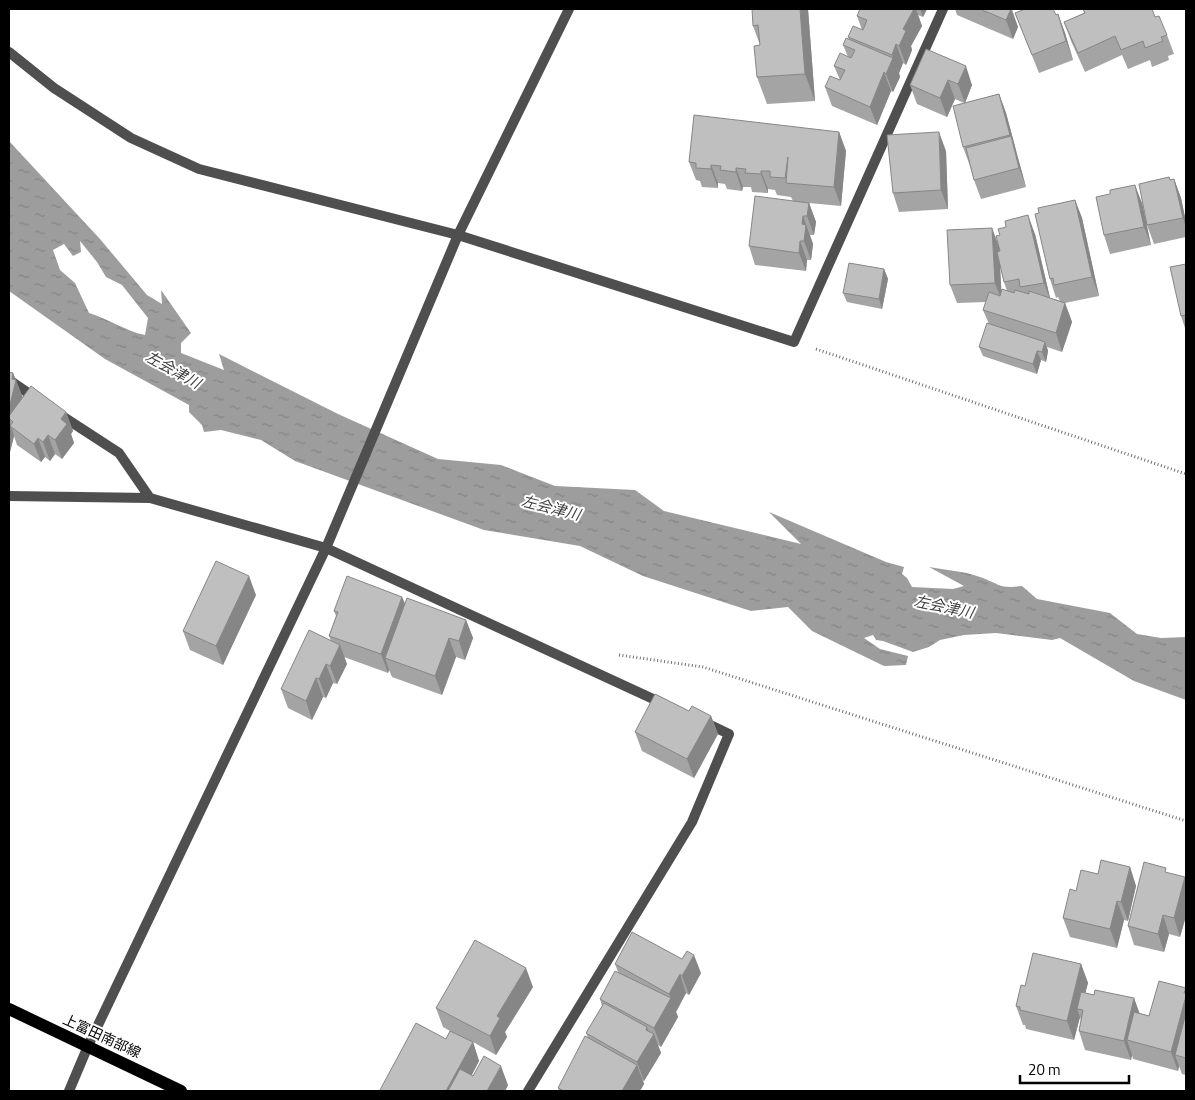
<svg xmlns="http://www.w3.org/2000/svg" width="1195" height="1100" font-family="'Titillium Web','Noto Sans JP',sans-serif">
  <defs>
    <pattern id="water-ripples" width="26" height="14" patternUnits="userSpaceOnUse" patternTransform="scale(1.25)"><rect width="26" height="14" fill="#9d9d9d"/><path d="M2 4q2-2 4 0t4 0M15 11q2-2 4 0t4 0" fill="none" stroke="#858585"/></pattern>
  </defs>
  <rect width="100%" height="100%" fill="#fff"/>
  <path fill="url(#water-ripples)" fill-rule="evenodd" d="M9 141 100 239 147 295 162 304 161 290 191 333 181 343V353L224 370 219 354 338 414 438 459 501 465 555 486 635 490 664 511 801 544 769 512 886 562 904 567 902 574 907 578 912 587 953 589 964 586 929 567C945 570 964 571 980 577 1000 584 998 589 1022 586L1037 599 1110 613 1137 634 1161 638 1186 637V700L1134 681 1060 638 1052 640 996 633 964 635 940 640 929 647 913 652 883 641 876 640 873 635 864 638 880 649 908 656 906 665 884 666 812 631 788 607 751 611 643 576 580 546 484 530 295 461 261 440 221 430 204 432 202 425 189 412V405L105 359 9 291ZM80 241 97 262 106 277 122 285 148 318 145 335C125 331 109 319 89 313L75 283 60 270 53 250 64 244 73 256 81 252Z"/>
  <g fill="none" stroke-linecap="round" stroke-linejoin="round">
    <path stroke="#717171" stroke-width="3" stroke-dasharray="1 2.5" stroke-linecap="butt" d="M816 349 1186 474
      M619 655 703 667 1186 821"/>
    <path stroke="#4f4f4f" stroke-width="10" d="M9 52 54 88 131 138 199 169 458 235 794 342 943 9
      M9 380 37 399
      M59 414 119 453 150 498
      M9 496 150 498 326 548 664 704
      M528 1091 692 822 729 734 704 722"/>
    <path stroke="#4f4f4f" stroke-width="10" d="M69 1091 88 1046 326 548 458 235 569 9"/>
    <path stroke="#000" stroke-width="12" d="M9 1009 181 1091"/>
  </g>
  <path fill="#a4a4a4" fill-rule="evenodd" d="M808 9 815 101 767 104 757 77 760 45 753 26Z
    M860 9H927L923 17 918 15 922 26 911 46 912 50 906 65 903 63 899 73 900 77 893 92 891 91 877 125 832 106 825 87 840 80 834 66 848 57 843 45 849 39 848 37 862 30 857 16Z
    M955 9H1012L1018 27 1013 39 957 15Z
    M1083 9 1155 17 1167 35 1174 54 1168 56 1169 60 1152 67 1150 60 1128 69 1122 55 1085 72 1071 41 1064 22 1084 13Z
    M1015 13 1056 15 1058 14 1065 33 1073 60 1039 73Z
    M926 49 972 85 965 103 999 94 1006 113 1026 187 981 199 974 180 970 166 963 147 964 103 955 99 947 117 917 104 910 85Z
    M839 132 846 151 841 206 809 203 816 222 814 235H810L813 244 811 260H807L806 271 755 265 749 246 793 201 791 197 777 195 775 190 768 189V193L752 192 751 187H743L742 191 727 189 725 184 718 183V188L702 187 700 181 696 180 689 162Z
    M946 151 948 209 899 212 893 193Z
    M1174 179 1181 198 1186 222V237L1154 244 1147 225 1170 180Z
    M1110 194 1142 203 1151 245 1110 254 1104 235Z
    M1075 200 1082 218 1099 296 1065 303 1072 322 1062 352 1047 347 1048 351 1046 362 1041 360 1037 374 983 356 979 347 989 324 983 310 986 302 957 303 950 285 992 228 998 245 1035 234 1050 298 1060 301 1058 297 1056 298 1050 279ZM1000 266 1004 282 1007 291 1001 292Z
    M1186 264V331L1181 316Z
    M884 269 888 279 882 309 847 302 843 293Z
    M9 372 13 373 23 398 66 412 73 431 71 434 74 443 62 459 55 454 50 461 45 457 41 462 17 445 14 436 9 456Z
    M256 595 223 665 190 650 183 631Z
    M402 597 405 603 466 620 473 638 465 660 456 657 442 695 392 677 389 670 388 673 344 657 347 664 337 684 333 683 326 698 323 697 312 720 288 708 281 689 331 641 329 636 336 616 334 611Z
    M689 711 711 716 718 734 694 778 642 751 635 732Z
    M1130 867 1136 886 1128 921 1124 920 1117 948 1070 937 1063 918 1076 891 1098 874Z
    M1168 873 1186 881V916L1180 937 1169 934 1164 952 1134 945 1128 926Z
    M615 964 701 973 689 995 686 993 676 1012 678 1017 661 1047 658 1045 661 1053 644 1081 643 1080 644 1084 640 1091H559L558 1088 588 1038 586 1033 602 1006 600 999 618 972Z
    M1081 964 1088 983 1085 993 1094 995 1134 998 1139 1013 1149 1016 1186 988V1075L1182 1074 1179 1066 1178 1071 1133 1059 1132 1055 1131 1060 1085 1050 1079 1031 1081 1020 1080 1017 1074 1040 1026 1029 1025 1025H1023L1016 1006 1025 986Z
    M533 987 505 1032 507 1037 496 1055 473 1042 479 1061 472 1075 508 1085 505 1091H380V1090L446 1039 450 1031 443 1027 436 1008Z"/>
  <path fill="#868686" d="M800 9H808L815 101 805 74Z
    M914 9H916L922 26 911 46 912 50 906 65 899 46 903 29Z
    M920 9H927L923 17Z
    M1011 9 1018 27 1013 39 1006 20Z
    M1058 14 1065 33 1073 60 1066 41Z
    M896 44 903 63 899 73 900 77 893 92 886 74 893 58 892 55Z
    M966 66 972 85 965 103 958 84Z
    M884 72 891 91 877 125 870 107Z
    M948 80 955 99 947 117 940 98Z
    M999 94 1006 113 1017 154 1010 135Z
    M839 132 846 151 841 206 834 187Z
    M939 132 946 151 948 209 941 190Z
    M1011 136 1017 155 1026 187 1019 168Z
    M711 165 718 183V188L711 169Z
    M736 168 743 187 742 191 736 172Z
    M761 171 768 189V193L761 174Z
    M1174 179 1181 198 1186 222V228L1183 218Z
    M1135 185 1142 203 1151 245 1144 227Z
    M1075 200 1082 218 1099 296 1092 277Z
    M809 203 816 222 814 235 807 216Z
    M1028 215 1035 234 1051 302 1044 283Z
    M803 216 813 244 811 260 804 241 802 224Z
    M992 228 999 247 1002 301 995 283Z
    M800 241 807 260 806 271 799 253Z
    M884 269 888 279 882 309 879 299Z
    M1065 303 1072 322 1062 352 1056 333Z
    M1045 342 1048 351 1046 362 1042 352Z
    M1037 351 1041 360 1037 374 1033 364Z
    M13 373 23 398 13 422 9 418 12 379Z
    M66 412 73 431 71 434 74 443 62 459 55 440 61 419Z
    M9 420 14 436 9 456Z
    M48 435 55 454 50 461 43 442Z
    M38 438 45 457 41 462 34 444Z
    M249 576 256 595 223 665 216 646Z
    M402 597 409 615 385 658 389 670 388 673 381 654Z
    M466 620 473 638 465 660 459 641Z
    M449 638 456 657 442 695 435 676Z
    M340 645 347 664 337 684 330 666Z
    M326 664 333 683 326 698 319 679Z
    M316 678 323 697 312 720 306 701Z
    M711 716 718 734 694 778 687 759Z
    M1130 867 1136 886 1128 921 1121 902Z
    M1185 877 1186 881V916L1180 937 1174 918Z
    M1117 901 1124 920 1117 948 1110 929Z
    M1163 915 1169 934 1164 952 1158 934Z
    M694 955 701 973 689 995 682 976Z
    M1081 964 1088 983 1081 1010 1077 1009 1080 1017 1074 1040 1067 1021Z
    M526 968 533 987 505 1032 507 1037 496 1055 490 1036 497 1016Z
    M680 974 686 993 676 1012 678 1017 661 1047 654 1028 671 998 669 994Z
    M1186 988V1039L1175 1055 1179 1066 1178 1071 1171 1052Z
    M1134 998 1141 1017 1127 1040 1132 1055 1131 1060 1124 1041Z
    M647 1027 651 1039 654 1034 661 1053 644 1081 637 1062 646 1030Z
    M473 1042 479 1061 463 1091H446Z
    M637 1065 644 1084 640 1091H622Z
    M501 1066 508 1085 505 1091H487Z"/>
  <path fill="#bfbfbf" stroke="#868686" d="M752 9H800L805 74 757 77 754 46 760 45 758 25 753 26Z
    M860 9H914L903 29 906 31 899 46 896 44 892 55 848 37 853 26 863 30 867 20 857 16Z
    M980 9H1011L1006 20Z
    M1025 9H1053L1056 15 1058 14 1066 41 1032 55 1015 13Z
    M1083 9H1152L1155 17 1159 16 1167 35 1161 37 1163 41 1145 48 1143 41 1121 50 1115 36 1078 53 1064 22 1085 13Z
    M846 38 893 58 886 74 884 72 870 107 825 87 830 76 840 80 845 70 834 66 840 53 851 58 855 50 843 45Z
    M926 49 966 66 958 84 948 80 940 98 910 85Z
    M999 94 1010 135 963 147 953 106Z
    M694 115 839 132 834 187 786 183 788 157 785 178 770 177V171H761V174L745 173 746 169 736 168V172L720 170 721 166 711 165V169L696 168V163L689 162Z
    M939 132 941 190 893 193 887 135Z
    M1011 136 1019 168 974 180 966 148Z
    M1169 177 1170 180 1174 179 1183 218 1147 225 1139 184Z
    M1135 185 1144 227 1104 235 1096 197 1110 194V190Z
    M755 196 809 203 807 216H803L802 224 806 225 804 241H800L799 253 749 246Z
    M1075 200 1092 277 1054 285 1053 278 1050 279 1035 214 1039 213 1038 208Z
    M1028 215 1044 283 1020 287 1019 279 1004 282 997 252 1000 251 996 236 1000 235 998 229 1006 227 1005 221Z
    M992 228 995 283 950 285 947 230Z
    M849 263 884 269 879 299 843 293Z
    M1186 264V315L1181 316 1170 267Z
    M1002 289 1014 293 1015 290 1029 294V291L1065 303 1056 333 983 310 989 292 1000 296Z
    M987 323 1045 342 1042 352 1037 351 1033 364 979 347Z
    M9 372 13 373 12 379 16 380 9 409Z
    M31 386 66 412 61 419 67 424 55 440 48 435 43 442 38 438 34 444 10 426 13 422 9 418V416Z
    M216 561 249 576 216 646 183 631Z
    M347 576 402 597 381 654 329 636 338 612 334 611Z
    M407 598 466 620 459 641 449 638 435 676 385 658Z
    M309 630 340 645 330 666 326 664 319 679 316 678 306 701 281 689Z
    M655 694 689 711 692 706 711 716 687 759 635 732Z
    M1101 860 1130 867 1121 902 1117 901 1110 929 1063 918 1070 889 1076 891 1081 870 1098 874Z
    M1144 862 1166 868 1165 872 1185 877 1174 918 1163 915 1158 934 1128 926Z
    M632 932 682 959 687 951 694 955 682 976 680 974 669 994 615 964Z
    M475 940 526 968 497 1016 500 1018 490 1036 436 1008Z
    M1033 953 1081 964 1067 1021 1020 1010V1007L1016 1006 1021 985 1025 986Z
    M615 971 671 998 654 1028 600 999Z
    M1159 981 1186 988 1184 993H1186V996L1171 1052 1127 1040 1134 1012 1149 1016Z
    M1095 990 1134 998 1124 1041 1079 1031 1083 1010 1077 1009 1081 992 1094 995Z
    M604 1003 647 1027 646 1030 654 1034 637 1062 586 1033Z
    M1186 1013V1058L1175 1055Z
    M416 1023 446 1039 450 1031 473 1042 446 1091H382L380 1090Z
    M585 1036 637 1065 622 1091H564L558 1088Z
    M484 1056 501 1066 487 1091H448L460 1069 473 1076Z"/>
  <g text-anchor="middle" stroke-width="4" stroke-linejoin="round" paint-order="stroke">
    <g font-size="14" fill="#000" stroke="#fff">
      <text transform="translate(102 1036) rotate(25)" y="5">上富田南部線</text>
    </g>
    <g font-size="15" font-style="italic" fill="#3e3e3e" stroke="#fff">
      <text transform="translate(173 370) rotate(29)" y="5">左会津川</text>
      <text transform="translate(551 508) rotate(14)" y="5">左会津川</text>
      <text transform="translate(944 607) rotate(12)" y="5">左会津川</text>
    </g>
  </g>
  <rect width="1195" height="1100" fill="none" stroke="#000000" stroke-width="20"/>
  <path d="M1020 1075v8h109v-8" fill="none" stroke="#000000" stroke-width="2.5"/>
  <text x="1028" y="1075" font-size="15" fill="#000000" stroke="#ffffff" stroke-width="4" paint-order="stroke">20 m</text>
</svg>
